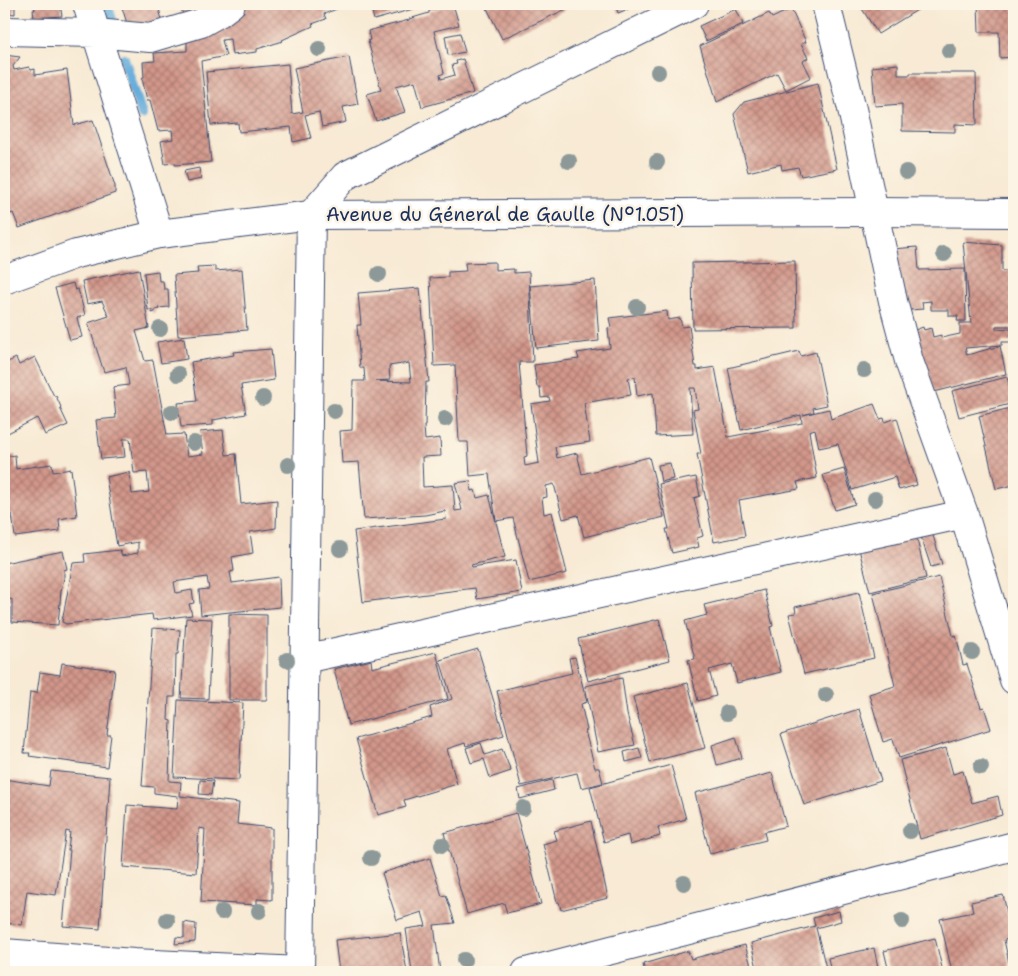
<svg xmlns="http://www.w3.org/2000/svg" width="1018" height="976" font-family="'Shantell Sans',sans-serif">
  <defs>
    <pattern id="building-cross-hatch" width="8" height="8" patternUnits="userSpaceOnUse" patternTransform="scale(1.25)"><rect width="8" height="8" fill="#d3978a"/><path d="M0 0l8 8M0 8l8-8" fill="none" stroke="#aa7c74"/></pattern>
  </defs>
  <rect width="100%" height="100%" fill="#fcf5e5"/>
  <filter id="ink" filterUnits="userSpaceOnUse"><feTurbulence type="fractalNoise" baseFrequency=".02" numOctaves="2"/><feDisplacementMap in="SourceGraphic" scale="10" xChannelSelector="R" yChannelSelector="G"/><feConvolveMatrix kernelMatrix="1 2 1 2 8 2 1 2 1" color-interpolation-filters="sRGB"/></filter>
  <filter id="wash" filterUnits="userSpaceOnUse"><feTurbulence type="fractalNoise" baseFrequency=".0096" numOctaves="4" result="noise"/><feDisplacementMap in="SourceGraphic" scale="20" xChannelSelector="R" yChannelSelector="G"/><feGaussianBlur stdDeviation="1.12" result="paint"/><feColorMatrix in="noise" values="0 0 0 0 0 0 0 0 0 0 0 0 0 0 0 0 0 1.4 0 .05"/><feComposite in="paint" operator="in"/></filter>
  <g filter="url(#wash)">
    <rect width="100%" height="100%" fill="#f8ead4"/>
    <g fill="none" stroke-linecap="round" stroke-linejoin="round">
      <path stroke="#64acdb" stroke-width="10" d="M107 4 116 32
        M124 58 142 115"/>
    </g>
    <g id="blocks">
      <path fill="url(#building-cross-hatch)" fill-rule="evenodd" d="M4 4H15V14L4 13Z
        M34 4H60L62 16 34 18 33 10H35Z
        M121 4H173L159 9 162 20 129 30Z
        M179 4H212L187 14V13L183 14Z
        M242 4H349L324 14 326 19 312 24 313 26 282 40 283 41 257 49V52L232 55 230 39 222 40 226 56 201 61 211 162 175 165V163L165 164 161 141 173 139 172 130 158 131 150 100H147L142 78 144 77 143 62 155 61 154 53 187 51V42L171 46 228 17 244 12Z
        M370 4H431L374 20Z
        M453 4 459 25 434 31 444 73 440 75 441 79 455 75 452 65 457 64 456 61 463 59 473 93 422 107 415 81 396 86 405 112 376 121 367 94 381 90 368 41 370 40 368 31 409 20V19L429 13V11Z
        M485 4H577L502 39Z
        M615 4H641L618 13Z
        M859 4H927L878 34Z
        M978 4H1014V57L1000 58 999 32H979Z
        M736 9 743 24 706 41 699 26Z
        M791 9 806 42 801 44 808 58 803 61 811 77 786 90 777 73 717 102 700 46 769 13 772 18Z
        M460 33 465 52 448 55 445 36Z
        M4 55 20 57 13 66 14 70 29 67 31 70 35 69V75L67 70 74 125 93 120 115 186V193L19 228 13 213 4 216Z
        M349 57 358 104 343 107 346 122 322 127 319 112 305 115 311 138 293 142 291 127 239 132 238 123 211 125 206 72 288 64 292 114 303 112 294 68Z
        M898 64V75H910V73H976L977 125 955 124V132L902 131V104L875 106 872 67Z
        M818 83 837 169 801 176 798 167 782 170 781 164 748 172 734 114 744 102Z
        M199 168 201 179 187 182 184 171Z
        M963 242 1002 245V271H1011V277H1014V326H996V329L1011 328V342H1002V345L965 348 967 355 1000 346 1006 374 934 392 926 367 921 369 915 330 923 327 924 330 931 328 933 337 941 335V338L960 334V323H971Z
        M917 247 919 270 965 269 966 321H957L958 316H949V310H931V301L922 302 923 309 897 311 892 249Z
        M795 261 796 328 693 329 692 263Z
        M495 262V270L514 269V273L529 272 533 362H519L527 456 524 457 525 466 539 463 531 404 550 401 549 397 541 398 540 387H537L534 365 579 359 577 353 610 348 608 328 611 327 609 318 667 311 668 320 680 318 682 327 689 326 695 366H697V370L715 367 728 437 802 423 801 415 741 430 728 368 799 351 801 356 816 352 827 405 813 408 814 412 803 415 829 409 831 419 874 404 880 419 884 418 885 422 897 418 917 485 899 490 895 477 852 490 838 444 819 448 815 429 809 431 817 478 797 482 799 489 739 500 745 536 714 542 697 454H701L693 410 698 409 695 388H690L693 434 656 436 653 393 637 396 635 377 628 378 631 395 584 403 590 442 555 447 557 458 577 453 582 474 649 457 664 517 584 537 578 515 563 519 554 484 546 486 547 497 542 498 544 514 552 512 567 573 529 582 513 518 496 521 489 474 470 476 468 442H459L455 365 434 366 430 278 448 277V272L466 271 465 263Z
        M215 266V271L242 269 247 330 178 336 174 275 198 273 197 267Z
        M139 269 149 328 136 331 145 361 153 360 167 435 184 434 187 456 203 454 200 432 223 430 226 455 236 454 241 504 277 500 276 528 250 532 253 553 232 557 234 571 230 572 232 583 279 577 280 607 201 615 199 590 209 589 207 577 174 582 176 593 192 590 194 603 189 604 192 615 153 620 152 614 66 624 62 622 73 563 85 562 84 554 120 550 122 556 138 553V542L117 546 106 477 129 472 132 494 149 492 147 472 134 473 130 439H123L125 457 101 459 96 420 116 418 113 387 129 385 126 367 104 372 88 323 109 316 102 301 87 304 82 281Z
        M158 271 159 281H163L164 289H168L169 307 158 308 159 309 155 310V312L152 313V310H148L144 273Z
        M595 280 599 341 536 348 530 286Z
        M73 283 75 290 78 289 85 315 77 318 82 337 70 340 55 288Z
        M420 288 429 382H426L425 426H424L425 440 440 438 441 456 422 457 423 487 453 485 455 511 462 510 455 483 470 481 471 491 475 490 477 498 489 495 505 557 471 565 472 567 516 560 522 592 477 599 475 588 363 602 354 531 446 519 445 511 425 515 364 519 359 462 342 463 340 431 352 430 353 381H365L364 368H360L357 325H361L358 293ZM409 363 411 382 375 381 390 380 389 366Z
        M184 338 187 359 161 363 157 342Z
        M271 349 274 380 241 385 246 414 213 420V425L181 427 178 403 197 401 191 362 234 355 233 352Z
        M35 357 54 396H56L61 407 60 408 68 425 45 435 37 418 4 435V364L16 358 19 365Z
        M1007 377 1014 403 959 417 952 391Z
        M1014 407V485L996 489 979 416Z
        M15 455 16 469 52 464 53 472 71 469 77 516 59 519 60 531 15 537 12 514 4 516V457Z
        M670 463 673 479 661 482 658 465Z
        M844 469 855 504 835 510 823 475Z
        M696 477 700 496 694 498 703 536 697 538 699 547 672 553 666 529H669L659 484Z
        M929 523 942 564 931 567 920 534Z
        M916 535 926 578 870 592 859 549Z
        M63 551 67 569 64 570V578L61 591 58 625 12 622V599L7 600 4 563Z
        M939 577 953 636 956 635 963 665 967 664 981 708 984 707 991 729 899 758 893 739 883 742 869 694 895 686 873 593Z
        M764 590 773 626 770 627 781 672 737 683 732 664 709 670 716 696 698 701 688 660 695 659 685 621 707 615 704 605Z
        M859 592 874 658 804 674 789 614 796 613 795 607Z
        M229 614 267 615V700H229Z
        M186 618 212 619 208 699 181 698Z
        M659 619 670 660 588 681 578 639Z
        M153 628 180 630 178 654H176L175 697H169L168 720 171 721 169 781 181 782 180 796 239 803 237 824 272 828V900L257 899V905L201 902 205 829 199 828 196 873 123 867 127 805 177 809 178 796 154 793V787L142 786Z
        M478 649 504 735 466 746 465 743 447 749 457 784 404 800 406 807 378 815 356 739 432 717 430 707 452 699 440 660Z
        M436 652 448 699 348 725 334 669 371 660 372 668Z
        M575 657 587 702 581 704 587 730 585 731 595 768H599L603 783 581 788 577 773 521 786 497 691 572 673 569 658Z
        M62 663 115 670 107 735H111L107 767 29 756 30 753H24L30 692 37 693 40 672 60 675Z
        M622 678 627 714 635 745 598 752 585 686Z
        M688 683 705 748 650 762 633 697Z
        M178 700 243 703 239 780 174 777Z
        M859 709 881 781 804 805 781 734Z
        M736 737 742 758 717 765 712 745Z
        M481 743 485 755 502 749 511 771 490 778 484 759 471 763 466 748Z
        M639 748 642 758 626 762 624 752Z
        M946 748 953 774 963 771 972 803 998 796 1002 815 920 839 900 760Z
        M671 765 686 819 658 827 660 836 630 845 628 835 604 842 590 787Z
        M51 771 110 777 100 929 63 926 70 850H68L70 832 66 831 56 895 27 891 22 925 4 923V779L49 786Z
        M772 773 786 826 764 832 766 840 710 854 695 793Z
        M200 780 213 781 211 795 199 794Z
        M552 780 554 790 520 799 518 789Z
        M516 813 541 904 507 913 504 903 467 914 444 833Z
        M591 821 608 898 561 910 559 902H557L543 844 557 840 554 831Z
        M430 858 442 896 446 895 455 923 434 925 440 972H412L406 929 426 926 422 912 397 920 382 873Z
        M1003 895 1013 938 1004 940 1011 972H952L940 919 973 912 971 902Z
        M839 911 841 921 816 928 827 972H758L751 943 815 926 813 918Z
        M184 922 196 924 195 942 175 944 176 937 184 938Z
        M400 933 407 971 339 972 335 940Z
        M935 938 943 972H889L884 951Z
        M745 945 753 972H645L643 964 688 951 691 959Z
        M874 948 879 972H831L828 958Z"/>
    </g>
  </g>
  <g filter="url(#ink)">
    <use href="#blocks" fill-opacity="0" stroke="#3c4b70" stroke-width="1"/>
    <g fill="none" stroke-linecap="round" stroke-linejoin="round">
      <defs>
        <path id="minor" d="M87 4 159 234
          M826 4 852 109 893 301 909 361 964 514 1014 680
          M4 31 96 33 150 38 201 23 219 13 231 4
          M304 659 964 514
          M4 953 134 963 300 971
          M300 972 311 215 345 176 694 4
          M526 972 1014 846"/>
        <path id="major" d="M4 280 76 254 159 234 311 215 873 212 1014 213"/>
      </defs>
      <use href="#minor" stroke="#3c4b70" stroke-width="30"/>
      <use href="#major" stroke="#3c4b70" stroke-width="30"/>
      <use href="#minor" stroke="#fff" stroke-width="28"/>
      <use href="#major" stroke="#fff" stroke-width="28"/>
    </g>
    <g fill="#8d9999">
      <circle cx="319" cy="49" r="8"/>
      <circle cx="949" cy="51" r="8"/>
      <circle cx="658" cy="72" r="8"/>
      <circle cx="569" cy="161" r="8"/>
      <circle cx="657" cy="162" r="8"/>
      <circle cx="906" cy="172" r="8"/>
      <circle cx="944" cy="254" r="8"/>
      <circle cx="379" cy="274" r="8"/>
      <circle cx="637" cy="307" r="8"/>
      <circle cx="160" cy="329" r="8"/>
      <circle cx="864" cy="370" r="8"/>
      <circle cx="178" cy="374" r="8"/>
      <circle cx="263" cy="398" r="8"/>
      <circle cx="334" cy="411" r="8"/>
      <circle cx="172" cy="412" r="8"/>
      <circle cx="445" cy="419" r="8"/>
      <circle cx="194" cy="443" r="8"/>
      <circle cx="288" cy="465" r="8"/>
      <circle cx="875" cy="499" r="8"/>
      <circle cx="340" cy="549" r="8"/>
      <circle cx="972" cy="652" r="8"/>
      <circle cx="287" cy="660" r="8"/>
      <circle cx="826" cy="695" r="8"/>
      <circle cx="727" cy="713" r="8"/>
      <circle cx="981" cy="767" r="8"/>
      <circle cx="523" cy="808" r="8"/>
      <circle cx="910" cy="831" r="8"/>
      <circle cx="442" cy="845" r="8"/>
      <circle cx="371" cy="858" r="8"/>
      <circle cx="684" cy="883" r="8"/>
      <circle cx="259" cy="911" r="8"/>
      <circle cx="222" cy="912" r="8"/>
      <circle cx="167" cy="920" r="8"/>
      <circle cx="902" cy="921" r="8"/>
      <circle cx="464" cy="960" r="8"/>
    </g>
  </g>
  <g text-anchor="middle" stroke-width="5" stroke-linejoin="round" paint-order="stroke">
    <g font-size="19" fill="#1b2f5e" stroke="#fcf5e5">
      <text x="505" y="221">Avenue du Géneral de Gaulle (N°1.051)</text>
    </g>
  </g>
  <rect width="1018" height="976" fill="none" stroke="#fcf5e5" stroke-width="20"/>
</svg>
